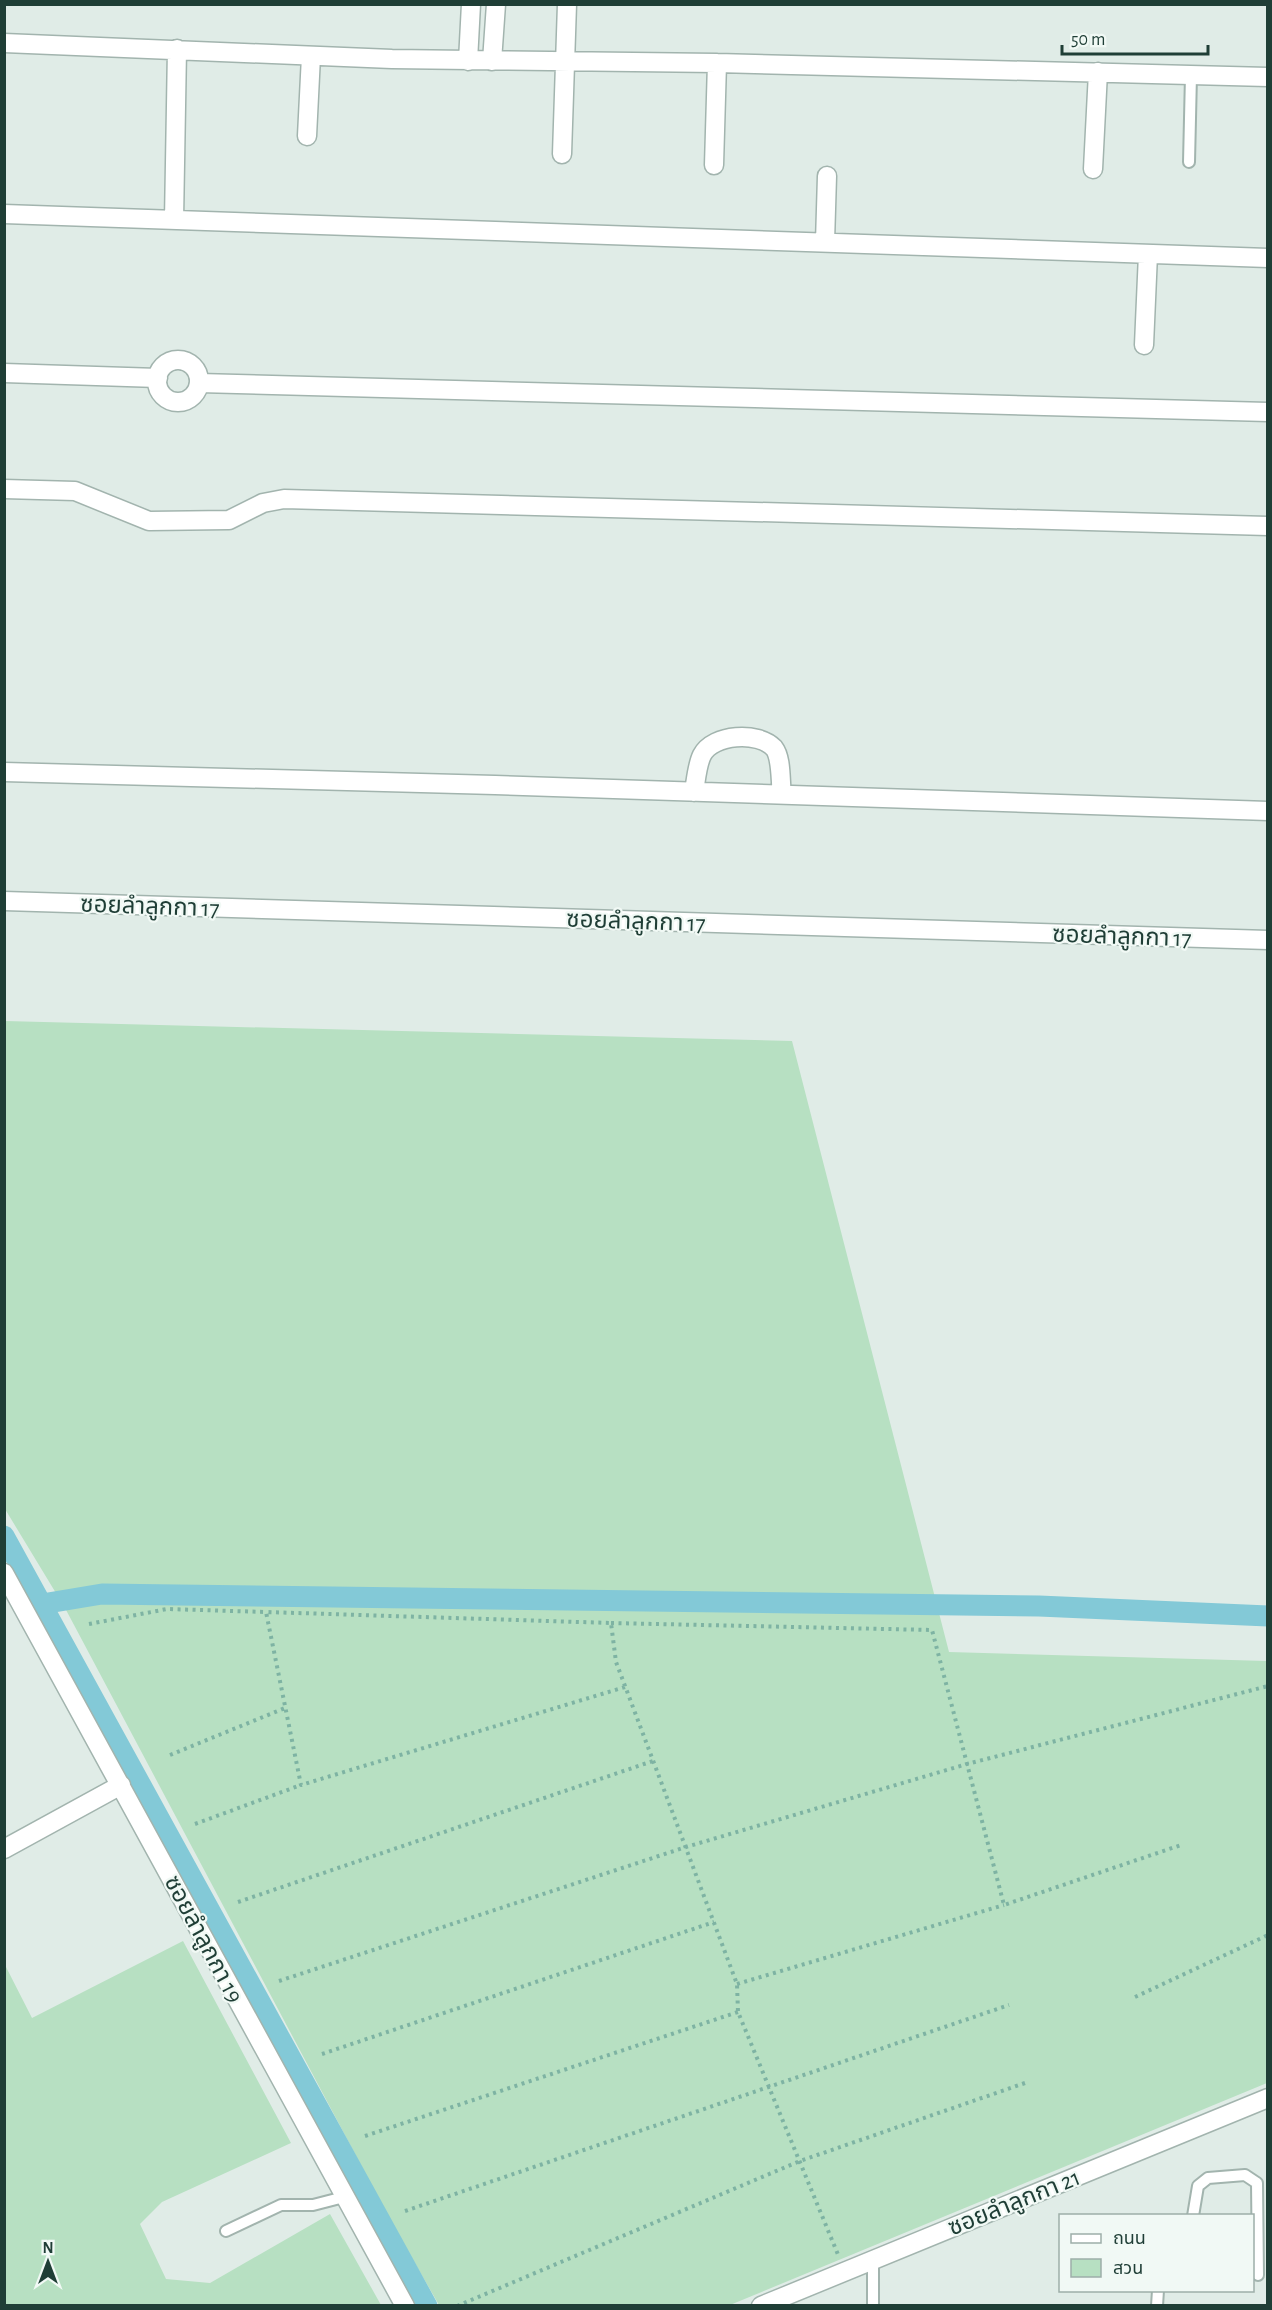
<svg xmlns="http://www.w3.org/2000/svg" width="1272" height="2310" font-family="'Alegreya Sans','Noto Sans Thai',sans-serif">
  <rect width="100%" height="100%" fill="#e0ece7"/>
  <path fill="#b7e0c2" d="M5 1021 792 1041 949 1652 1267 1661V2083L730 2305H439L389 2218 65 1608 5 1509Z
    M183 1941 291 2143 162 2202 140 2224 166 2279 210 2283 330 2214 381 2305H5V1965L32 2018Z"/>
  <g fill="none" stroke-linecap="round" stroke-linejoin="round">
    <path stroke="#83c9d7" stroke-width="21" d="M4 1536 427 2306
      M42 1604 102 1594 1039 1606 1268 1616"/>
    <defs>
      <path id="service" d="M1189 162 1191 75
        M1193 2216 1198 2186 1208 2178 1245 2175 1257 2183 1258 2275
        M226 2231 281 2205H313L344 2197
        M873 2306V2260
        M1157 2306 1158 2290"/>
      <path id="minor" d="M4 43 392 59 717 63 1268 77
        M468 61 471 4
        M492 61 496 4
        M307 136 311 56
        M562 154 567 4
        M714 165 717 63
        M1093 169 1098 72
        M4 214 1268 258
        M174 220 177 49
        M825 242 827 176
        M1144 345 1148 254
        M157 381a21 21 0 1 1 42 0a21 21 0 1 1-42 0Z
        M4 373 158 378
        M199 383 1268 412
        M4 489 75 491 149 521 229 520 263 503 284 499 1268 526
        M4 772 495 785 1268 811
        M694 792C696 780 697 765 702 755 713 734 758 731 774 748 782 758 780 782 782 794
        M4 901 1268 940
        M4 1573 405 2306
        M4 1849 121 1785
        M761 2306 1268 2098"/>
    </defs>
    <use href="#service" stroke="#a2b4ae" stroke-width="14"/>
    <use href="#minor" stroke="#a2b4ae" stroke-width="21"/>
    <path stroke="#7eb3a3" stroke-width="4" stroke-dasharray="3 4.5" stroke-linecap="butt" d="M611 1623 932 1630 1004 1905 1181 1845
      M89 1624 167 1609 266 1612
      M625 1687 301 1785 266 1612 611 1623 616 1662 737 1984 738 2012 839 2257
      M170 1755 285 1708
      M195 1824 301 1785
      M238 1902 653 1761
      M279 1981 686 1847 967 1764 1268 1686
      M737 1984 1004 1905
      M1135 1997 1268 1935
      M322 2054 714 1922
      M365 2136 738 2012
      M405 2211 1009 2005
      M457 2306 800 2161 1025 2083"/>
    <use href="#service" stroke="#fff" stroke-width="10"/>
    <use href="#minor" stroke="#fff" stroke-width="18"/>
  </g>
  <g text-anchor="middle" stroke-width="4.5" stroke-linejoin="round" paint-order="stroke">
    <g font-size="24" fill="#1f3e36" stroke="#f1f9f5">
      <text transform="translate(150 906) rotate(2)" y="8">ซอยลำลูกกา 17</text>
      <text transform="translate(636 921) rotate(2)" y="8">ซอยลำลูกกา 17</text>
      <text transform="translate(1122 936) rotate(2)" y="8">ซอยลำลูกกา 17</text>
      <text transform="translate(204 1939) rotate(62)" y="8">ซอยลำลูกกา 19</text>
      <text transform="translate(1014 2202) rotate(-22)" y="8">ซอยลำลูกกา 21</text>
    </g>
  </g>
  <rect width="1272" height="2310" fill="none" stroke="#1f3e36" stroke-width="12"/>
  <rect x="1059" y="2214" width="195" height="78" fill="#f1f9f5" stroke="#9daea9" stroke-width="1.5"/>
  <rect x="1071" y="2234" width="30" height="9" fill="#ffffff" stroke="#9daea9" stroke-width="1.5"/>
  <text x="1113" y="2244" font-size="18" fill="#1f3e36">ถนน</text>
  <rect x="1071" y="2259" width="30" height="18" fill="#b7e0c2" stroke="#9daea9" stroke-width="1.5"/>
  <text x="1113" y="2274" font-size="18" fill="#1f3e36">สวน</text>
  <g transform="translate(48 2262)" stroke="#f1f9f5" stroke-width="4.5" paint-order="stroke">
  <path d="M0-4.5L10 22L0 15L-10 22Z" fill="#1f3e36"/>
  <text y="-9" font-size="16" font-weight="bold" text-anchor="middle" fill="#1f3e36">N</text>
  </g>
  <path d="M1062 45v9h146v-9" fill="none" stroke="#1f3e36" stroke-width="3"/>
  <text x="1071" y="45" font-size="18" fill="#1f3e36" stroke="#f1f9f5" stroke-width="4.5" paint-order="stroke">50 m</text>
</svg>
